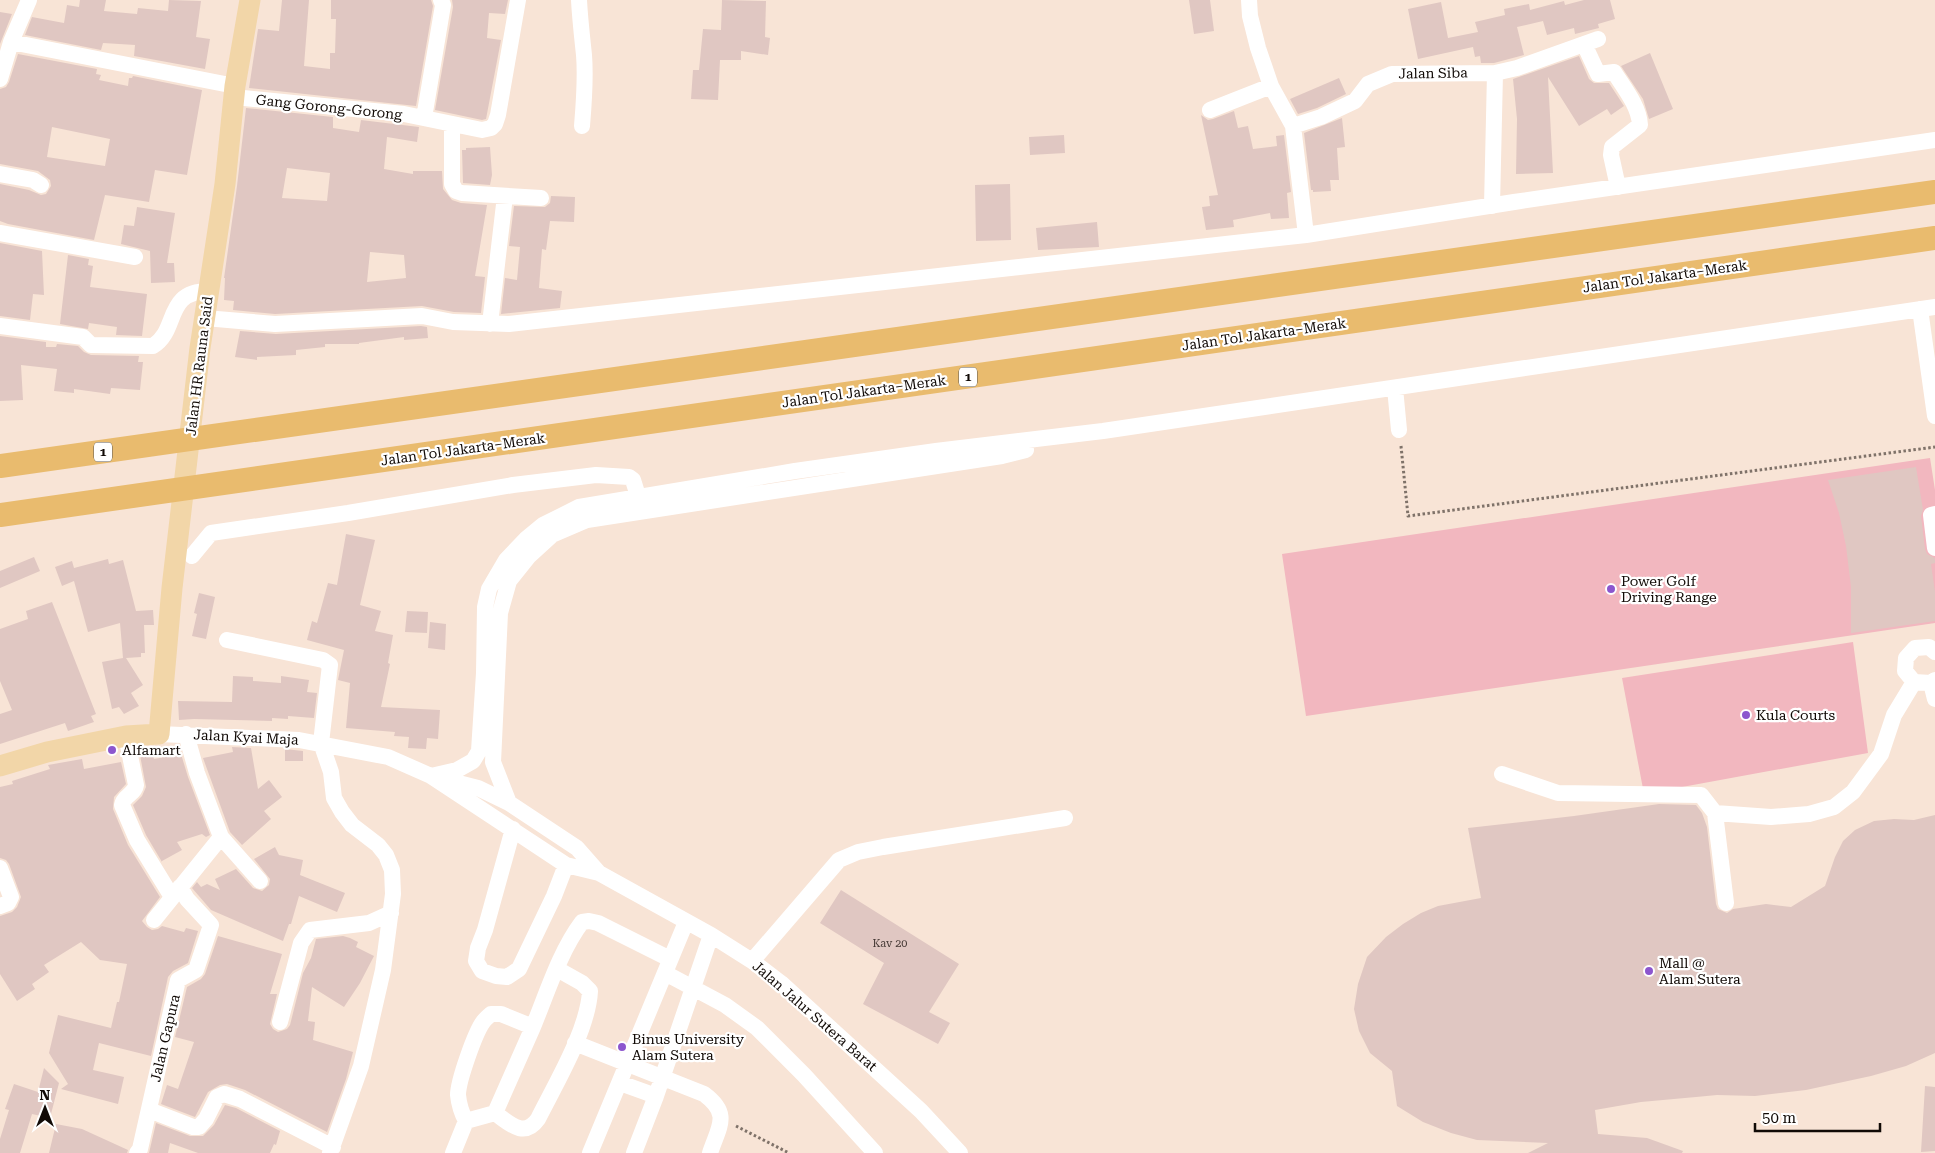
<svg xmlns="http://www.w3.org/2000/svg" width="1935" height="1153" font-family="'Roboto Serif',serif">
  <rect width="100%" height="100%" fill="#f8e4d6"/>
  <path fill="#f2b7bf" d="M1930 458 1935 490V623L1306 716 1282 554Z
    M1853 642 1868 753 1644 794 1622 678Z"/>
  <path fill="#e0c7c2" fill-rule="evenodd" d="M80 0H106L104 11 137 14 138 8 168 11 169 0 201 1 196 37 210 39 205 69 134 56 135 45 103 43 101 50 25 35 32 17 64 23 67 5 79 7Z
    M282 0H309L304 66 330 69V53H335L336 19H331V0H431L433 6 416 106 249 88 258 29 279 31Z
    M452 0H508L505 14 489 13 487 38 501 40 486 119 482 120 435 110 453 7Z
    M722 0 766 1 765 37 770 38 768 55 741 51V60H720L718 100 691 99 693 70H699L703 29 721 30Z
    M1189 0H1210L1214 31 1194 34Z
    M1584 0H1610L1615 19 1598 24 1599 28 1575 34 1574 28 1547 35 1543 21 1517 27 1524 55 1494 63H1481L1480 56 1475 57 1473 47 1418 59 1408 9 1441 2 1448 38 1478 32 1475 22 1505 15 1504 9 1529 4 1530 10 1564 1 1565 5Z
    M0 12 12 14 0 44Z
    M1650 53 1673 109 1649 119 1643 99 1621 66Z
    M18 54 97 69 96 74 101 75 99 80 128 86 129 78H132L133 76 202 90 187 175 155 170 149 202 105 195 94 240 8 224 0 221V184L29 190 41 195 46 194 51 186 50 180 38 171 0 164V89L6 87 9 82ZM52 127 110 139 105 166 47 157Z
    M1579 56 1589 79 1594 83H1609L1624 106 1611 115 1607 109 1579 126 1548 77 1553 173 1516 174 1517 119 1513 79Z
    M1339 78 1346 94 1317 108 1298 114 1290 99Z
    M246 108 333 117V128L359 132 361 120 419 127 417 142 387 137 384 169 413 174V171H442L443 189 452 200 461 203 487 205 475 276 485 277 481 313 454 312 422 306 275 314 233 310 234 301 224 300 225 278H224L237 186ZM287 168 330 173 327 201 282 198ZM370 252 404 255 406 278 367 282Z
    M1234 111 1238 128 1248 126 1253 149 1277 146 1276 136 1284 135 1291 192 1287 193 1289 218 1271 219 1270 213 1233 220 1234 227 1206 230 1202 207 1210 206 1209 196 1218 195 1201 115 1208 120 1213 119Z
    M1342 118 1345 147 1337 148 1339 180H1330L1331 191 1313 192V190H1311L1304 133Z
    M1064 135 1065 153 1030 155 1029 137Z
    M490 147 492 175 490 185 463 183 462 150H466V148Z
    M1010 184 1011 240 976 241 975 185Z
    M551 196 575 197 574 222 550 221 546 250 542 249 539 288 562 291 560 308 501 314 505 278 517 280 520 247 509 246 514 206 545 207 550 203Z
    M137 207 175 213 167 263H174L175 282 151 283 150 251 121 244 124 225 134 226Z
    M1097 222 1099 247 1038 250 1036 228Z
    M0 243 42 251 44 295 33 294 30 320 0 316Z
    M68 255 89 259 88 265 93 266 90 287 147 294 142 336 116 335 117 327 89 323 88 329 60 324Z
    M421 326 427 327 428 338 404 340V337L359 343V344H325V347L296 350V355L257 357V360L235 357 240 331 276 334Z
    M0 336 46 342V347H56L57 344 78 346 84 352 91 355 139 356 138 362H143L140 390 111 388 110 394 74 389V393L54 391 57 369 21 365 23 400 0 401Z
    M1916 467 1923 510 1921 516 1925 549 1927 554 1935 558V563L1931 564 1935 592V621L1851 633V587L1846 546 1839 513 1828 480Z
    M346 534 375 540 360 605 381 611 375 631 393 635 388 663 390 664 381 707 440 710 438 739 427 738 426 749 408 748 409 737 394 736 395 732 346 728 350 683 338 680 344 650 307 640 312 621 317 623 328 583 337 585Z
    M34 557 40 571 0 588V571Z
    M108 559 109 564 123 560 136 611 153 610 154 625H144L145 653H141V657L126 658 143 685 131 693 139 706 124 714 119 707 112 709 102 662 123 658 120 623 88 632 74 581 62 586 55 567 72 561 74 568Z
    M199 593 215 597 206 639 192 636 197 614 194 613Z
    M52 602 96 714 91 716 94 722 68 731 65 723 0 744V714L12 710 0 681V629L28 619 26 611Z
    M407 611 428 612 427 633 405 632Z
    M430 622 446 624 445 650 428 648Z
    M233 676 253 677V681L281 683V676L309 680 307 692 317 693 314 718 288 716V719L272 718V721L194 719 179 720 178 701 232 702Z
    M151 747 154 759 181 754 188 777 210 835 206 837 202 834 177 842 182 850 162 861V862L146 835 133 805 142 796 146 787 139 750Z
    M232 747 251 748 258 789 269 780 282 797 264 811 271 819 242 845 230 832 203 758 233 752Z
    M285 749 303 751V761H285Z
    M82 759 84 769 121 762 126 784 114 797 113 809 128 845 160 897 142 921 147 927 152 930 158 929 162 926 184 932 186 928 198 931 188 963 173 971 168 977 151 1056 99 1043 93 1070 124 1077 118 1104 61 1089 68 1084 49 1053 58 1015 111 1028 117 1002H119L127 964 100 960 81 942 44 965 49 972 32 984 35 989 17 1001 0 974V916L12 912 17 907 21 897 9 864 6 860 0 858V787L13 784 12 781 50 769 48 765Z
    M1659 804 1696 805 1702 813 1707 827 1716 904 1718 909 1727 913 1733 909 1766 904 1791 907 1825 886 1835 857 1843 841 1855 830 1874 821 1894 819 1914 820 1935 815V1053L1906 1066 1871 1076 1806 1090 1755 1096 1717 1095 1696 1097 1641 1102 1595 1110 1598 1134 1647 1138 1683 1151 1682 1153H1528L1548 1143 1477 1140 1451 1133 1423 1122 1397 1106 1392 1071 1370 1053 1359 1031 1354 1009 1358 984 1367 957 1386 937 1403 924 1421 913 1438 906 1481 898 1468 828 1574 816Z
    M275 847 279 855 303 860 300 875 345 893 337 912 299 896 291 924H289L283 941 211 910 192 888 197 882 201 887 207 884 220 890 215 879 236 869 253 888 262 891 269 885 270 879 254 859Z
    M841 890 959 964 929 1012 950 1023 938 1044 863 1004 884 963 820 923Z
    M218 936 282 954 270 994H277L270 1024 273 1029 278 1032 287 1029 290 1025 303 973 311 958 316 939 343 936 350 938 358 942 356 947 374 956 360 983 344 1007 312 987 308 1021 315 1022 313 1040 353 1052 346 1079 327 1132 245 1090 227 1084 220 1085 208 1092 195 1117 161 1104 167 1085 178 1089 194 1042 175 1037 187 987 201 979 205 974Z
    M44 1068 59 1083 50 1118 32 1114 20 1153H0V1139L9 1110 5 1109 14 1084 38 1092Z
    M1925 1086 1935 1087V1151L1921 1152Z
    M225 1105 236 1108 280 1131 276 1145 274 1144 270 1153H198L170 1143 168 1153H149L156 1123 190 1136H203L214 1125Z
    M56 1124 82 1129 128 1150 127 1153H49Z"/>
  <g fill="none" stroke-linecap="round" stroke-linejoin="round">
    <path stroke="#7f7269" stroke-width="3" stroke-dasharray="2.5 2.5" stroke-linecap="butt" d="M1401 446 1408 516 1935 447
      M736 1126 789 1153"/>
    <path stroke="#fff" stroke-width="16" d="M579 0C580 19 582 36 584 55 586 79 584 102 582 126
      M1249 0 1250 16 1258 48 1271 86 1293 126 1306 235 1514 202 1935 140
      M11 42 235 86
      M1584 44 1598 74 1614 72C1624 88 1639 106 1640 125L1612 147 1611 155 1618 187
      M0 79 11 42 29 0
      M234 97 404 114 482 130 491 128 495 124 498 115 518 0
      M1210 110 1271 86
      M424 118 443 5 441 0
      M452 125V184L456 191 462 193 541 198
      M1293 126 1321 117 1355 101 1368 84 1392 74 1495 73 1517 68 1598 39
      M0 174 33 180 41 185
      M1492 206 1495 73
      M0 233 135 257
      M1920 309 1935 416
      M205 318 275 324 422 316 453 322 509 324 1306 235
      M490 324 505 196
      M0 326 83 337 91 345 153 346C179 330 164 291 209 291
      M1395 388 1399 430
      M1935 514 1931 515 1935 548
      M192 556 211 533 348 513 513 485 596 475 629 477 633 480 638 496
      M227 640 323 660 330 665 321 743 331 772 334 798 342 812 352 825 378 845 386 855 392 870 393 894 383 970 361 1066 330 1153
      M1935 652 1929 647 1915 648 1906 658 1905 671 1914 682 1931 683 1935 680
      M1931 683 1935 699
      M159 734 299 740 388 757 431 776 566 865 599 873 711 935 752 961 781 983 921 1111 960 1153
      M186 734 197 773 221 837
      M126 736 136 785C135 794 123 796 122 805L137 840 172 897
      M1502 774 1558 793 1701 795 1715 813 1771 817 1809 814 1834 807 1853 792 1881 754 1894 715 1914 682
      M431 776 457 770 473 761 479 751 484 673 485 607 489 589 506 560 526 539 543 525 579 507 795 471 936 451 1103 431 1935 307
      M443 779 478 788 509 803 577 848 599 873
      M509 803 493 762 500 613 509 581 529 556 552 535 587 520 1002 456 1026 450
      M1715 813 1726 903
      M513 829 485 930 478 948 476 961 482 971 496 976 507 977 519 969 554 896 566 865
      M0 868 11 897 8 903 0 906
      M154 920 221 837 260 881
      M752 961 839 860 858 852 883 847 1065 818
      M665 973 725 1005 757 1028 804 1075 875 1153
      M280 1022 301 943 310 930 369 923 391 913
      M533 1027 495 1113C509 1123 524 1139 538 1119 556 1083 588 1030 590 991L582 983 557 969
      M575 1043 704 1094C731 1114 719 1126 710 1153
      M620 1083 656 1096
      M149 1110 193 1127H199L206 1119 217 1097 224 1094 240 1099 333 1147
      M495 1113 466 1121C461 1112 459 1105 458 1095 458 1081 475 1033 483 1022 485 1019 489 1016 491 1014H501L533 1027C547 993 560 951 582 922L589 921 598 923 670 959
      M137 1153 140 1149 178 980 196 970 211 925 187 899 180 887
      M453 1153 466 1121
      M590 1153 686 922
      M634 1153 656 1096 711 935"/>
    <path stroke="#f2d6a8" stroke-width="21" d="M0 766 47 752 126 736 159 734 172 588 200 348 225 184 235 86 250 0"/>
    <path stroke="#e9bb6e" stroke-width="24" d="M0 466 1935 192
      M0 515 1935 238"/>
  </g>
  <g fill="#8c56ce" stroke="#fff" stroke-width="2">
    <circle cx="1611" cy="589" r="5"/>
    <circle cx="1746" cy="715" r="5"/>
    <circle cx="112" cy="750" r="5"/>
    <circle cx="1649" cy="971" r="5"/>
    <circle cx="622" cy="1047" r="5"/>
  </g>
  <g text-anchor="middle" stroke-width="4.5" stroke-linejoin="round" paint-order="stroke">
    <g font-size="11" fill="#453935">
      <text x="890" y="947">Kav 20</text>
    </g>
    <g fill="#fff" stroke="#585451" stroke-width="1">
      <rect x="959" y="367.5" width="18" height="19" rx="4"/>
      <rect x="94" y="442.5" width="18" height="19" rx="4"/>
    </g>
    <g font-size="12" font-weight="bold" fill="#110a06">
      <text x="968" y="381">1</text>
      <text x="103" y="456">1</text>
    </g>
    <g font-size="14" fill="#110a06" stroke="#fff">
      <text transform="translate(1433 73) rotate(-1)" y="5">Jalan Siba</text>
      <text transform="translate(329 107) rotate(6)" y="5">Gang Gorong-Gorong</text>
      <text transform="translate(1665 276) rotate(-8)" y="5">Jalan Tol Jakarta–Merak</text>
      <text transform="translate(1264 334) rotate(-8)" y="5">Jalan Tol Jakarta–Merak</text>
      <text transform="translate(199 366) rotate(-83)" y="5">Jalan HR Rauna Said</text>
      <text transform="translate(864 391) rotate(-8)" y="5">Jalan Tol Jakarta–Merak</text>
      <text transform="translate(463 449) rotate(-8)" y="5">Jalan Tol Jakarta–Merak</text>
      <text transform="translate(246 737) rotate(3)" y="5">Jalan Kyai Maja</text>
      <text transform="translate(815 1016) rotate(41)" y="5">Jalan Jalur Sutera Barat</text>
      <text transform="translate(165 1038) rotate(-77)" y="5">Jalan Gapura</text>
    </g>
    <g font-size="14" fill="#110a06" stroke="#fff" text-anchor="start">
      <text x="1621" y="586">Power Golf<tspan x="1621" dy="16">Driving Range</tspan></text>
      <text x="1756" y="720">Kula Courts</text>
      <text x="122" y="755">Alfamart</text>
      <text x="1659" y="968">Mall @<tspan x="1659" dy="16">Alam Sutera</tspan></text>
      <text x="632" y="1044">Binus University<tspan x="632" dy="16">Alam Sutera</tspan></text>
    </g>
  </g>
  <g transform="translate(45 1108)" stroke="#ffffff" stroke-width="4" paint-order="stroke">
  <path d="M0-4L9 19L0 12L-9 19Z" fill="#110a06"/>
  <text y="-8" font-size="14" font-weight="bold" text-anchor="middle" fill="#110a06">N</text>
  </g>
  <path d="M1755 1123v8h125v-8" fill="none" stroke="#110a06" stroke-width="2.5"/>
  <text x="1762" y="1123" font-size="15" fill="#110a06" stroke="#ffffff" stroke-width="4" paint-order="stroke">50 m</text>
</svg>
